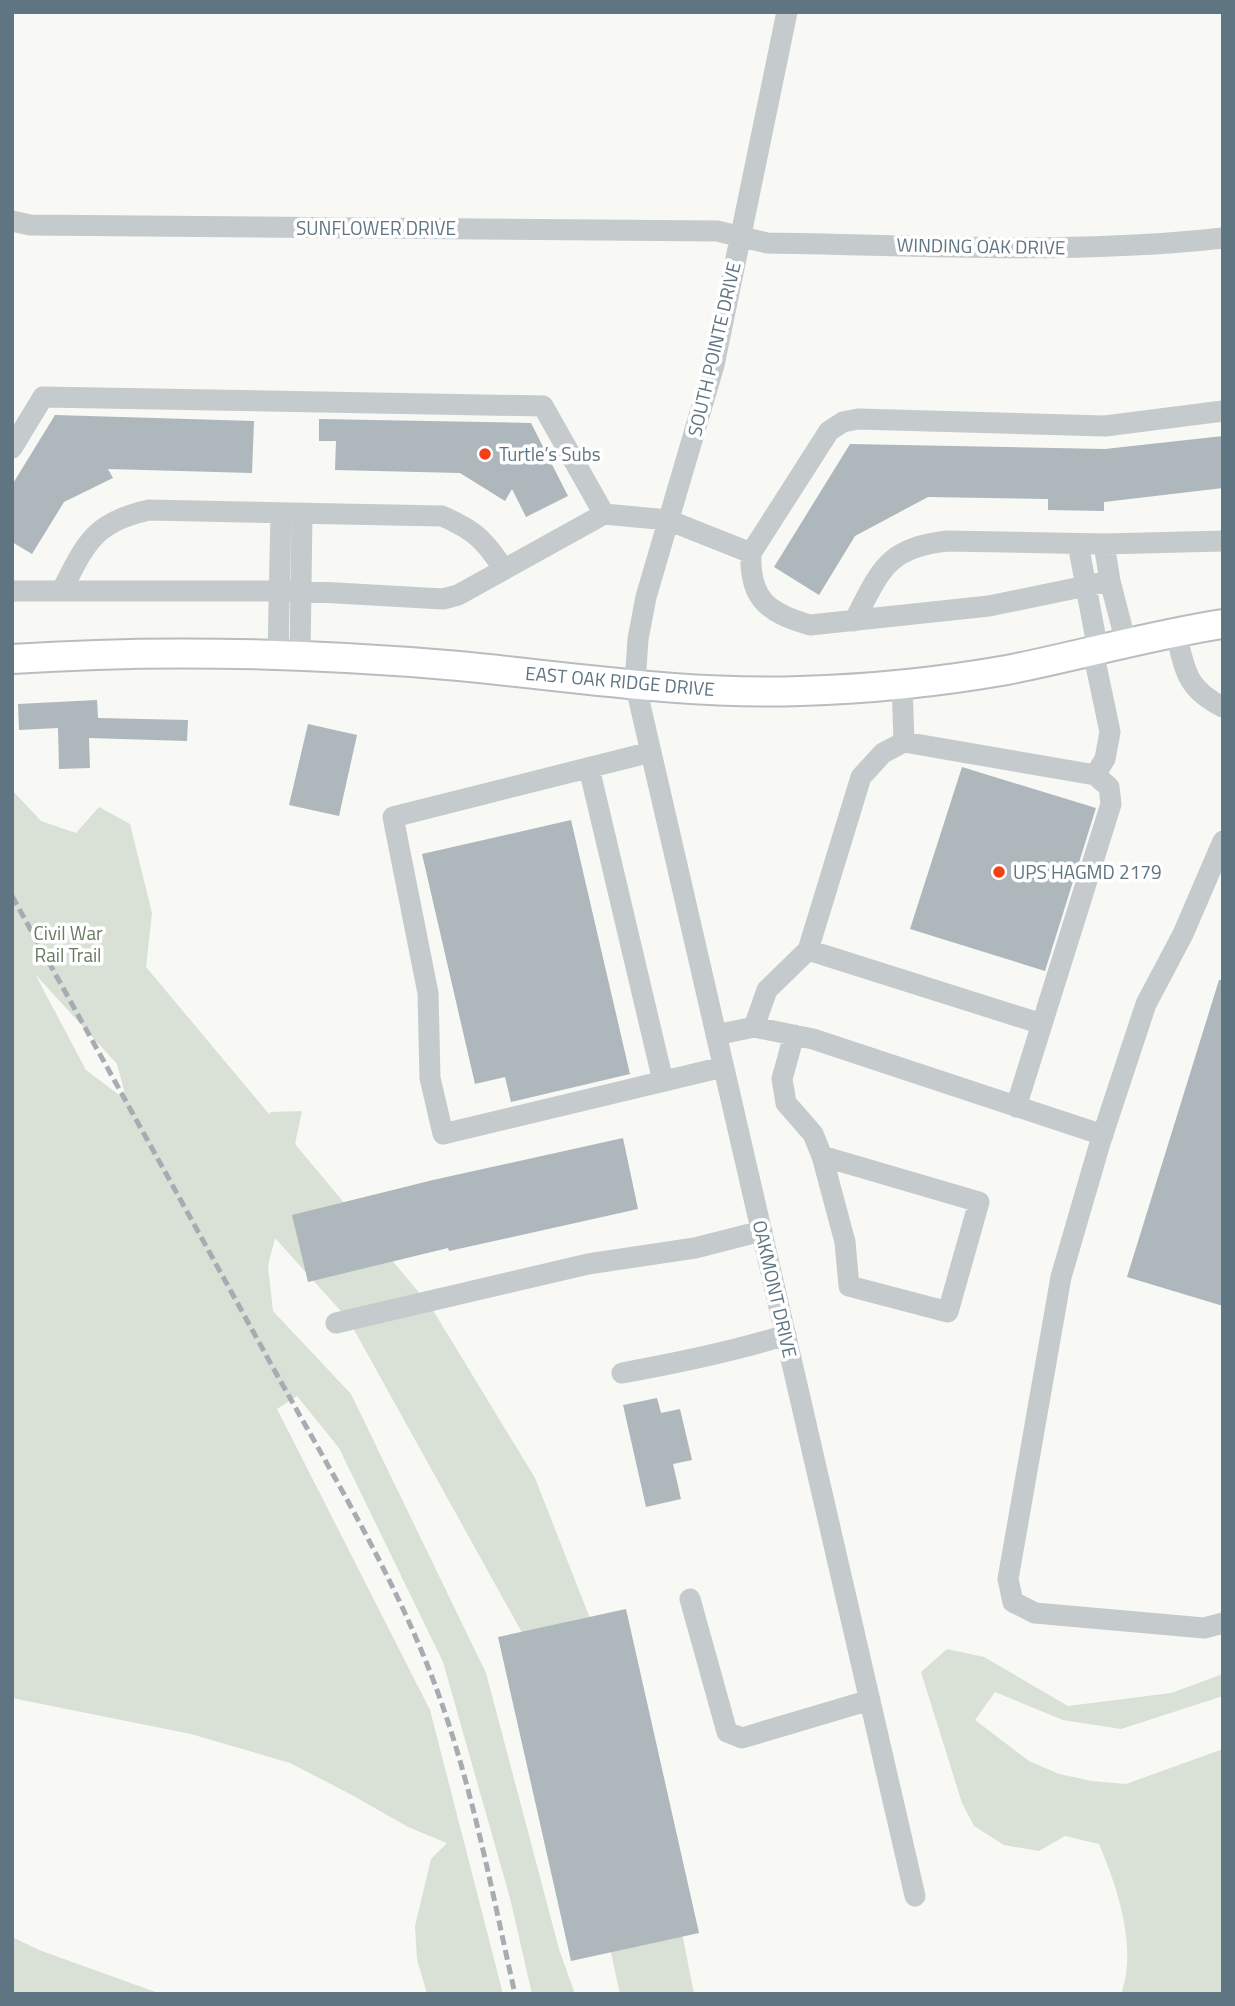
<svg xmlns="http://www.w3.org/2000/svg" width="1235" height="2006" font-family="'Titillium Web',sans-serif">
  <rect width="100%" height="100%" fill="#f8f8f4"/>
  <path fill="#d9e0d5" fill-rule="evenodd" d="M12 790 41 821 76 833 99 807 130 824 152 913 146 967 269 1114 271 1112 302 1111 295 1144 431 1307 535 1478 651 1774 694 1994H620L555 1692 348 1319 275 1238 268 1266 273 1311 351 1394 486 1673 559 1949 575 1994H532L510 1898 443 1662 339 1448 297 1396 277 1409 430 1710 503 1994H427L417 1959 415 1926 431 1859 447 1843 408 1827 350 1794 290 1763 191 1734 12 1698ZM35 974 117 1064 127 1101 86 1070Z
    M947 1649 984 1657 1068 1706 1171 1693 1223 1674V1696L1121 1729 1063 1720 995 1692 975 1720 1029 1761 1059 1774 1092 1781 1126 1784 1223 1749V1994H1121C1138 1948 1117 1886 1099 1844L1065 1836 1039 1851 1004 1845 974 1826 962 1803 921 1672Z
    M12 1937 39 1950 161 1994H12Z"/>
  <path fill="#adb7bc" d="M55 415 254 421 252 473 108 469 113 478 64 502 32 554 12 542V485Z
    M319 419 531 423 568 496 526 517 512 489 505 501 460 473 335 470 336 441H319Z
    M1223 436V488L1104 502V511L1048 510V499L928 497 855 536 819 595 774 567 850 444 1105 449Z
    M97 700 98 718 188 720 187 741 89 738 90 768 59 769 58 728 19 730 18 704Z
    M308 724 357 735 339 816 289 805Z
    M962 767 1096 808 1045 971 910 929Z
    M571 820 630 1074 511 1102 505 1077 475 1084 422 854Z
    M1219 980H1223V1306L1127 1277Z
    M623 1138 638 1209 449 1251 448 1248 308 1282 292 1215 433 1180Z
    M657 1398 661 1413 680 1409 692 1460 673 1464 681 1499 646 1507 623 1405Z
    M626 1609 699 1933 571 1961 498 1637Z"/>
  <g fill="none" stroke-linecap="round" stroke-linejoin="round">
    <defs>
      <path id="major" d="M12 659C160 649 311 653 459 666 572 677 687 695 800 691 870 689 939 682 1007 670 1079 656 1150 635 1223 624"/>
    </defs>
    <use href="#major" stroke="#b8bdc0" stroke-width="32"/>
    <path stroke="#c5cacd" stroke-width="21" d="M787 12 714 365 646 597 638 639 635 683 915 1896
      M12 221 30 225 717 231 767 243C918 245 1072 255 1223 238
      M12 448 43 397 543 406 604 514
      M1078 544 1098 650
      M1104 544 1110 581 1126 643
      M751 553 829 431 843 422 858 419 1105 426 1223 411
      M62 590C86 543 94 522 149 510L442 516C476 531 483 539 504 569
      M12 591H301L443 599 458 595 604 514 668 520 751 553C749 599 768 613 810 625L989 606 1110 581
      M854 621C880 572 886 547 948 541L1104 544 1223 541
      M1176 633C1185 670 1186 689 1223 707
      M278 655 281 513
      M300 656 302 514
      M902 684 904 742
      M651 752 393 817 428 993 430 1078 443 1134 723 1067
      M589 768 663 1081
      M1223 841 1183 934 1146 1004 1100 1143 1061 1277 1008 1579 1013 1602 1035 1613 1204 1628 1223 1623
      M808 950 1042 1024 1111 804 1109 787 1095 775
      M754 1027 813 1039 1103 1135
      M716 1035 754 1027 767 990 808 950 861 777 883 753 904 742 1095 775 1105 759 1110 732 1093 651
      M794 1035 782 1079 786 1103 813 1134 822 1156 845 1242 849 1286 948 1312 979 1202 822 1156
      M1016 1107 1042 1024
      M336 1323 588 1264 695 1248 762 1231
      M622 1373C677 1363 732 1352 786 1335
      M690 1599 727 1732 742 1738 870 1700"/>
    <use href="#major" stroke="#fff" stroke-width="28"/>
    <path stroke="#a5adb2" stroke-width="5" stroke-dasharray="10 5" stroke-linecap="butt" d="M12 896C97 1049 182 1202 266 1355 320 1453 379 1549 422 1652 468 1761 489 1879 515 1994"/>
  </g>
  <g fill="#f44018" stroke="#fff" stroke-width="2.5">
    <circle cx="485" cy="454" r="7"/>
    <circle cx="999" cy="872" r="7"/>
  </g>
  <g text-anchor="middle" stroke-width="7" stroke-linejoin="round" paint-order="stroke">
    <g font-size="19" fill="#607582" stroke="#fff">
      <text x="376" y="235">SUNFLOWER DRIVE</text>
      <text transform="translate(981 246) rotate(1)" y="7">WINDING OAK DRIVE</text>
      <text transform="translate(714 349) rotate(-77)" y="7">SOUTH POINTE DRIVE</text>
      <text transform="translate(620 681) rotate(5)" y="7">EAST OAK RIDGE DRIVE</text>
      <text transform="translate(775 1289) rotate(77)" y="7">OAKMONT DRIVE</text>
    </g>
    <g font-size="19" fill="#607582" stroke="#fff" text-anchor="start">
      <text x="499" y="461">Turtle’s Subs</text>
      <text x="1013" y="879">UPS HAGMD 2179</text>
    </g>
    <g font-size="19" fill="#667a5f" stroke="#fff">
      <text x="68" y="940">Civil War<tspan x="68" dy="22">Rail Trail</tspan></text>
    </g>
  </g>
  <rect width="1235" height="2006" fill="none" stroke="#607582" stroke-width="28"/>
</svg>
